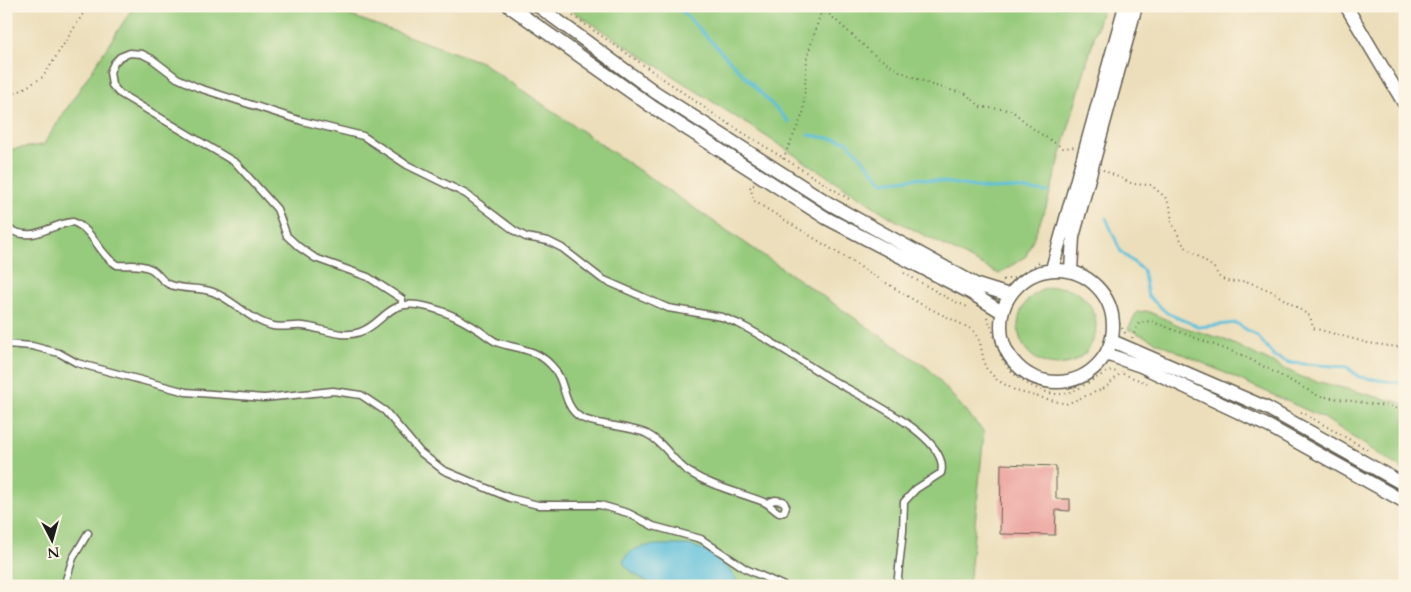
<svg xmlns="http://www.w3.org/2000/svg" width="1411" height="592" font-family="Cardo,serif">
  <rect width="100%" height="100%" fill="#fcf5e5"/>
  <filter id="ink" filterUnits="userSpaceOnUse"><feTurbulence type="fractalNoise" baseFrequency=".02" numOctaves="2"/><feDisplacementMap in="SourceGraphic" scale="10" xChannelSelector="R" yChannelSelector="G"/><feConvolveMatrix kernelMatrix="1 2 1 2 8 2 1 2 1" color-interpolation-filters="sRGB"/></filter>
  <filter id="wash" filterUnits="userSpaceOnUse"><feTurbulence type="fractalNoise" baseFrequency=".0096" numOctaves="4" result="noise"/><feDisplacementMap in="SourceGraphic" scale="20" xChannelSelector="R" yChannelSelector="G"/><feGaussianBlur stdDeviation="1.12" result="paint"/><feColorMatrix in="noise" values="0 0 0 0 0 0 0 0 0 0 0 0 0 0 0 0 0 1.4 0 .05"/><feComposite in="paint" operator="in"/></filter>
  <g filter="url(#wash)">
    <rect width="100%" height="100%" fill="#ecdeba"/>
    <path fill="#96ca7b" stroke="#59734c" d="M134 6H323L481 62 929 369 984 432 969 586H6V150L43 145Z
      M565 6H1103L1046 207 1026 256 999 274 895 220Z
      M1018 326a39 39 0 1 1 78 0a39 39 0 1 1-78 0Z
      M1147 311 1183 327 1223 339 1304 378 1405 404V471L1324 418 1128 329 1137 312Z"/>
    <path fill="#5dbfdb" stroke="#3c6e7c" d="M687 545C709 548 730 566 740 586H652C643 578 628 572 623 562 631 540 668 546 687 545Z"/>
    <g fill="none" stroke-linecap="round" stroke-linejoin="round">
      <path stroke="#5dbfdb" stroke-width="3" d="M677 6 789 122
        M809 135 847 141 883 182 918 178 988 189 1013 188 1048 192
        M1106 218 1121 252 1143 270 1148 296 1167 313 1199 327 1236 323 1257 336 1275 357 1291 363 1347 367 1359 377 1405 384"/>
    </g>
    <g id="blocks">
      <path fill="#ea9c99" d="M1001 464 1056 466V499H1070V511L1056 510 1055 535 1000 534Z"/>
    </g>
  </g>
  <g filter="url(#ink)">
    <use href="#blocks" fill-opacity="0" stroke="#656053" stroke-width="1"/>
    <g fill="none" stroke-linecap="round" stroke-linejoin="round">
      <defs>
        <path id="service" d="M6 228C36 244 45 225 73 222 94 230 98 254 117 265 128 266 141 263 151 269 159 273 162 283 171 285 184 290 200 287 213 292 234 300 250 321 273 326 283 328 294 325 303 326 322 328 342 339 360 332 382 325 387 301 417 305 439 308 462 319 480 331 486 335 492 341 499 343 519 349 536 349 551 365 567 380 561 404 580 417 595 426 628 425 647 434 665 443 673 462 689 472 713 487 738 492 764 502 769 504 774 510 779 513L784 512 786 506 783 501 775 500 766 503
          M402 305V299L368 277 315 258 299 247 287 236 277 209 236 163 119 93 112 85 110 72 114 63 120 57 130 53 142 54 152 59 177 78 199 88 302 121 363 136 407 165 466 194 515 231 526 237 548 241 562 248 602 279 668 308 722 317 739 324C769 339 798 359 827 377 852 393 952 436 941 473L916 489 904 502 903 531 897 586
          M6 344 32 346 59 353 77 363 186 392 264 398 333 391 361 395 385 411 420 452 443 470 510 498 538 505H600L628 513 653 526 701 539 746 569 784 586
          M64 586 73 558 88 533"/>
        <path id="minor" d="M509 6 651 106 826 218 971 293 1002 312
          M538 6 655 92 830 204 977 285 1009 295
          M1346 6 1405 105
          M1052 269 1125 6
          M1001 326a56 56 0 1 1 112 0a56 56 0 1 1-112 0Z
          M1071 270 1073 237 1136 6
          M1112 341 1267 408 1405 485
          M1106 354 1141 366 1270 427 1405 502"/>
      </defs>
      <use href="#service" stroke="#656053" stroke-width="9"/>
      <use href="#minor" stroke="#656053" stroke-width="15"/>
      <path stroke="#656053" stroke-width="2" stroke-dasharray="1 4" stroke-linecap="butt" d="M491 6 499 12
        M824 6 829 14 873 54 899 71 932 85 966 94 981 107 1011 110 1036 131 1063 148 1075 147
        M573 16 718 117 852 201
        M6 96 18 92 43 77 88 6
        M783 159 803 114 807 57 823 6
        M1103 170 1133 184 1151 185 1165 197 1170 206 1172 223 1184 246 1214 268 1220 278 1230 282 1246 281 1271 291 1310 316 1313 328 1368 343 1405 348
        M754 185 750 186 754 201 917 302 973 330 980 342 985 367 997 380 1016 391 1066 404 1105 388 1122 372
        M1082 267C1096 278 1108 289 1115 305 1119 316 1118 325 1126 334
        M904 273 951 300 970 308
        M1003 280 1019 277 1042 260
        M987 317C1002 349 994 363 1028 384 1037 389 1050 395 1061 394 1079 392 1094 377 1110 371L1119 372
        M1132 338 1139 323 1150 321 1244 356 1319 396 1391 407 1405 412
        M1123 374 1147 383
        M1301 412 1368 450"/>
      <use href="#service" stroke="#fff" stroke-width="6"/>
      <use href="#minor" stroke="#fff" stroke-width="12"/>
    </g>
  </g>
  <rect width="1411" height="592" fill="none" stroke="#fcf5e5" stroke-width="25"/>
  <g transform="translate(52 540) rotate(174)" stroke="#fcf5e5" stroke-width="4" paint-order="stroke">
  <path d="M0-4L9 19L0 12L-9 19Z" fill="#1c1c1c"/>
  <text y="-8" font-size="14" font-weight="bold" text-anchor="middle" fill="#1c1c1c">N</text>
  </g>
</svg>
